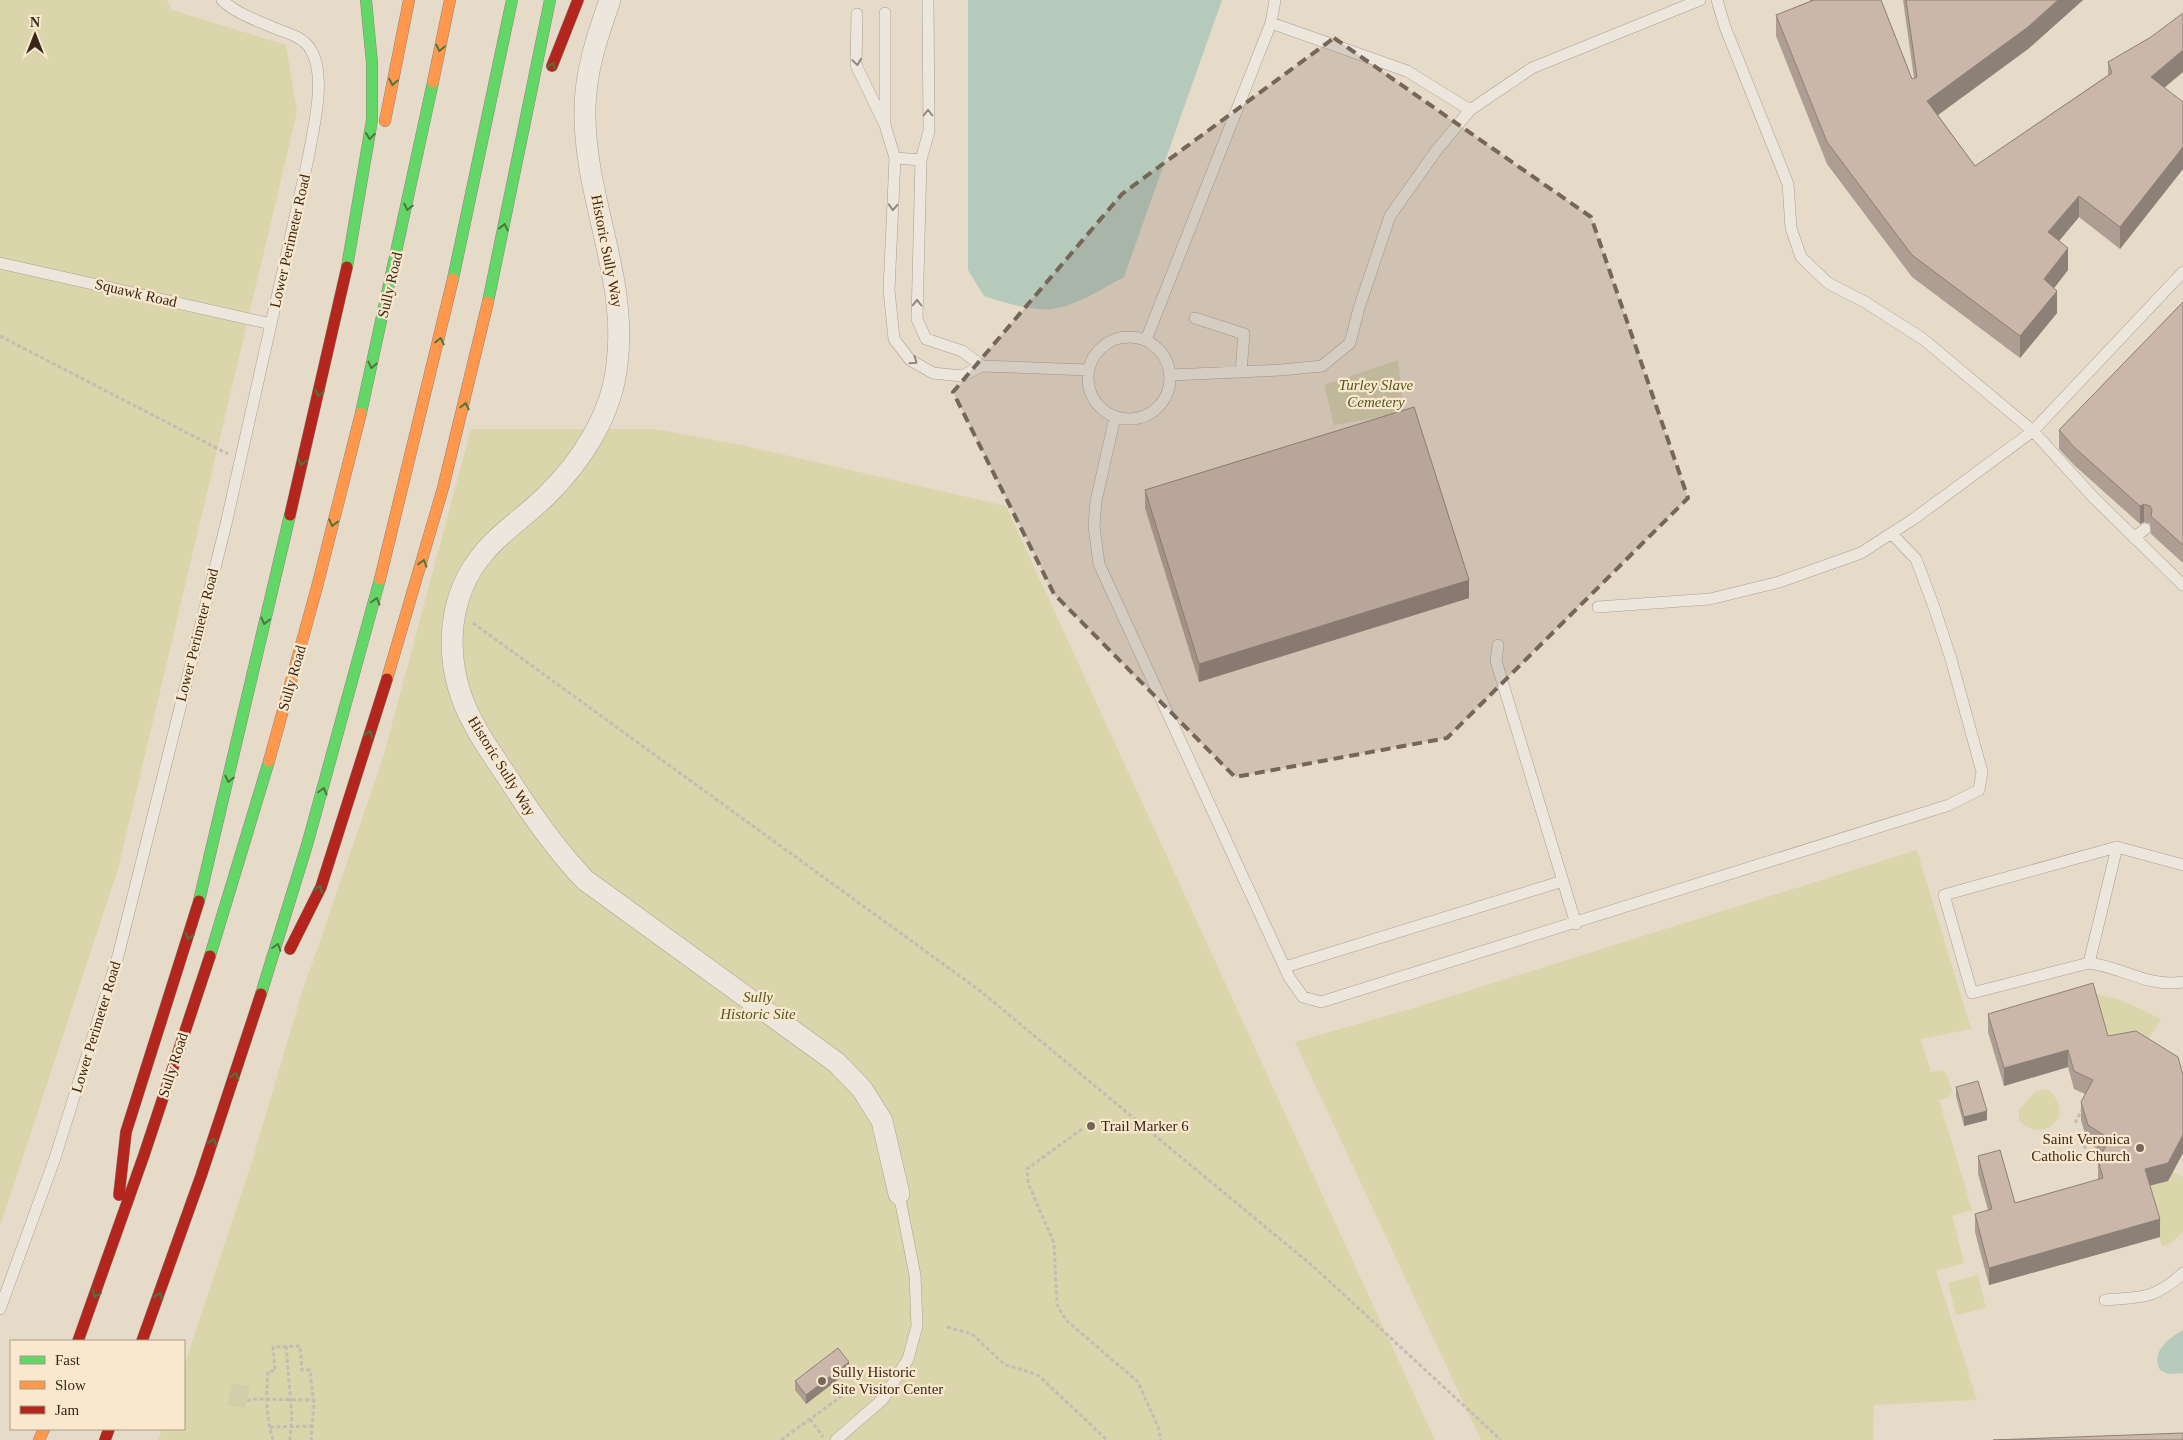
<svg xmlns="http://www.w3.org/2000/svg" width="2183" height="1440" font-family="Georgia,serif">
  <rect width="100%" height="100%" fill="#e6dac9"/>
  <path fill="#dad5aa" d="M0 0H167L172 10 286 45 297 112 118 869 0 1226Z
    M471 429H654L741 445 1006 506 1435 1440H158L162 1429H184V1366L252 1161 301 996 383 758Z
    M1917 850 1971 1029 1921 1039 1931 1072 1940 1070 1946 1073 1952 1091 1948 1098 1939 1100 1972 1210 1952 1216 1964 1263 1936 1271 1977 1400 1874 1405 1873 1440H1481L1295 1042 1417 1007Z
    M2100 995 2121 1000 2161 1019 2141 1052 2108 1054 2092 996Z
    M2046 1089C2056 1094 2061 1106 2059 1117 2049 1134 2031 1133 2019 1120V1110L2035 1092Z
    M2173 1172 2183 1177V1232L2169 1244 2162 1246 2145 1187 2168 1181Z
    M1978 1275 1986 1308 1956 1315 1948 1283Z"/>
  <path fill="#d3ceaa" d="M1398 360 1404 413 1334 425 1324 385Z
    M232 1383 250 1386 245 1409 227 1405Z"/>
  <path fill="#b6cabc" d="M968 0H1222L1124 277C1103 288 1078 305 1053 309 1033 312 1003 302 984 296L968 270Z
    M2183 1330V1373L2168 1374 2160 1370C2151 1351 2168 1339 2183 1330Z"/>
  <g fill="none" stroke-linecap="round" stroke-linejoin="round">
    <defs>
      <path id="lane" d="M928 0 929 131 921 160 917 319 926 339 962 351 982 366
        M1717 0 1725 27 1788 184 1791 228 1801 257 1828 283 1865 302 1923 339 2033 431 2183 272
        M857 14 856 65 885 125 895 158 889 290 894 339 910 360 933 373 962 376 982 366 1088 370
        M1271 23 1407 71 1470 110 1532 68 1700 0
        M885 122V13
        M895 158 921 160
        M0 263 271 324
        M1195 318 1244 334 1241 372
        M1088 378a41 41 0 1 1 82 0a41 41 0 1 1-82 0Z
        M1146 340 1271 23 1275 0
        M1171 375 1281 370 1322 366 1350 343 1359 308 1390 216 1436 151 1470 110
        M1115 417 1096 501 1094 526 1099 564 1289 977 1303 997 1321 1002 1949 805 1979 790 1982 772 1951 659 1934 607 1916 559 1892 534
        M2134 538 2145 529
        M1598 607 1710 599 1779 582 1861 553 1915 518 2033 431 2094 498 2183 585
        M1498 645 1496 661 1576 924
        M2183 865 2117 847 1944 895 1972 993 2089 963C2122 967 2149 988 2183 982
        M2089 963 2117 847
        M1285 967 1563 881
        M2105 1300C2141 1297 2154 1300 2183 1273
        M0 1309 55 1158 118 956 226 524 308 159C313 130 327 76 311 50 304 38 291 34 279 30 259 21 238 15 222 0
        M836 1440 883 1399 908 1359 917 1326 915 1275 899 1194"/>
      <path id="street" d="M610 0C597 37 584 75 585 115 585 199 628 278 617 364 612 414 582 461 546 496 528 514 505 529 487 549 442 599 443 671 476 728 485 745 497 761 508 778 531 814 555 849 585 880L837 1063 862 1089 882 1121 899 1194"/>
      <path id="fast" d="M347 267 372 120V63L366 0
        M453 279 512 0
        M488 302 550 0
        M361 413 433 82
        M199 901 290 515
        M210 956 269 761
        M261 994 307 845 380 579"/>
      <path id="slow" d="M433 82 450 0
        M385 121 409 0
        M380 579 453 279
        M387 679 443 488 488 302
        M269 761 317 587 361 413
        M39 1440 44 1429"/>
      <path id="jam" d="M552 66 578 0
        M290 515 347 267
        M290 949 321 887 387 679
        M119 1195 126 1132 199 901
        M78 1341 144 1155 210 956
        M142 1341 201 1176 261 994
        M105 1440 109 1429"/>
    </defs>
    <use href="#lane" stroke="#ab9f93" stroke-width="12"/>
    <use href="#street" stroke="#ab9f93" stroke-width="22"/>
    <use href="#fast" stroke="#90857a" stroke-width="12"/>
    <use href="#slow" stroke="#90857a" stroke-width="12"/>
    <use href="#jam" stroke="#90857a" stroke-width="12"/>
    <path stroke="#c5bcb3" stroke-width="3" stroke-dasharray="4 2.5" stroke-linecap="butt" d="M0 336 228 454
      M473 623 979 990 1315 1268 1501 1440
      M2075 1123 2083 1108
      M1082 1129 1027 1169 1028 1183 1054 1243 1057 1305 1066 1320 1138 1382 1158 1427 1161 1440
      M2083 1146 2103 1158
      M947 1327 972 1334 1005 1365 1027 1371 1039 1376 1107 1440
      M286 1346 292 1416 290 1440
      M247 1401 252 1399 313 1400
      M810 1419 823 1437
      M270 1427 313 1426
      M273 1440C266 1418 266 1394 268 1371H275L273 1347 300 1346 302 1370H310L314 1404 311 1440
      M781 1440 853 1388"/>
    <use href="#lane" stroke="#ede6dc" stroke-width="11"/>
    <use href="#street" stroke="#ede6dc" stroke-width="21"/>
    <use href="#fast" stroke="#63d668" stroke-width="11"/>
    <use href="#slow" stroke="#ff974d" stroke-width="11"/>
    <use href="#jam" stroke="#b3261e" stroke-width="11"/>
  </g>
  <path fill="#ae9d92" d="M1810 0H1881L1912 79 1914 78 1903 0H2083L2028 49 1938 115 1975 166 2108 75V62L2164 88 2183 102V169L2120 249 2079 217 2059 241 2068 270 2054 288 2057 313 2020 358 1912 277 1827 164 1776 36V15L1810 1Z
    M2183 302V563L2151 534 2150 524 2144 522 2140 524 2074 465 2059 449V430Z
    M1145 490 1469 598 1199 682 1145 508Z
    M1988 1014 2108 1036 2183 1075V1153L2168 1181 2150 1185 2160 1237 1989 1285 1975 1232V1214L1988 1210 1978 1174V1156L2015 1203 2098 1180V1160L2102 1152 2088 1143 2081 1120V1102L2085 1094 2074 1089 2068 1067 2004 1086 1988 1032Z
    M1956 1087 1987 1120 1964 1126 1956 1096Z
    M849 1371 806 1404 795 1390V1381Z"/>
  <path fill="#8d8077" d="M2058 0H2083L2028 49 1927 123V101Z
    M2183 50V72L2151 99V77Z
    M2183 147V169L2120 249V227Z
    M2079 196V217L2048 254V232Z
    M2068 248V270L2044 301V279Z
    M2057 291V313L2020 358V336Z
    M2144 504V522L2140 524V506Z
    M1469 580V598L1199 682V664Z
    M2068 1050V1067L2004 1086V1068Z
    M1987 1111V1120L1964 1126V1117Z
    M2183 1135V1153L2168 1181 2145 1187V1169Z
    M2160 1219V1237L1989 1285V1268Z
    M849 1362V1371L806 1404V1395Z"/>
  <path fill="#cab7aa" stroke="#8d8077" d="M1814 0H1881L1912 79 1917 77 1906 0H2058L2028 27 1927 101 1975 166 2112 73 2108 62 2151 37 2183 13V50L2151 77 2183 102V147L2120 227 2079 196 2048 232 2068 248 2044 279 2057 291 2020 336 1912 255 1827 142 1776 15Z
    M2183 302V545L2151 516 2152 510 2150 506 2144 504 2140 506 2074 447 2059 430Z
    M1414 407 1469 580 1199 664 1145 490Z
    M2093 983 2108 1036 2136 1031 2178 1057 2183 1075V1135L2168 1163 2145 1169 2160 1219 1989 1268 1975 1214 1992 1209 1978 1156 2000 1150 2015 1203 2103 1178 2098 1160 2110 1139 2088 1125 2081 1102 2093 1080 2074 1071 2068 1050 2004 1068 1988 1014Z
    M1978 1081 1987 1111 1964 1117 1956 1087Z
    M838 1348 849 1362 806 1395 795 1381Z
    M2183 1433V1440H1993Z"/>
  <defs><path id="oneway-chevron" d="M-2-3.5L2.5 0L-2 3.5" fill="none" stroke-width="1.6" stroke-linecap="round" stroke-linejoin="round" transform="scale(1.25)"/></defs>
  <g stroke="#4c763e">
    <use href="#oneway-chevron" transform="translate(440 48) rotate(102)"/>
    <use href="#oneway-chevron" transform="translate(552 66) rotate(-73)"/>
    <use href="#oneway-chevron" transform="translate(393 82) rotate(101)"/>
    <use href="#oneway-chevron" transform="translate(370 136) rotate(97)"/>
    <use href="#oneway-chevron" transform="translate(408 207) rotate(103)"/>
    <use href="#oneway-chevron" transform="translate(504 227) rotate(-78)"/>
    <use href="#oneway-chevron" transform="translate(440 341) rotate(-77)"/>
    <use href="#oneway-chevron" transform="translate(372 365) rotate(103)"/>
    <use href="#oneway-chevron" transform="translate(319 393) rotate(103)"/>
    <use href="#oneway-chevron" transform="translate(465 406) rotate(-77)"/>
    <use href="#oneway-chevron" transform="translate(302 462) rotate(103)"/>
    <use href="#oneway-chevron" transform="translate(333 523) rotate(104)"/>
    <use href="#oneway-chevron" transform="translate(423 563) rotate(-74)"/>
    <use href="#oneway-chevron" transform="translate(376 601) rotate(-75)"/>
    <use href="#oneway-chevron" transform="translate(265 621) rotate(103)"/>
    <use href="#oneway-chevron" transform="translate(369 734) rotate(-72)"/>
    <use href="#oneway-chevron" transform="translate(229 779) rotate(103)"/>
    <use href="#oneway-chevron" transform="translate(323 791) rotate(-74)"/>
    <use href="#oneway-chevron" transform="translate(319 889) rotate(-67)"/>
    <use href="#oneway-chevron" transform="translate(189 936) rotate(107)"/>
    <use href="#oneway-chevron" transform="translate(277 947) rotate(-72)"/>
    <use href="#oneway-chevron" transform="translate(235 1076) rotate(-72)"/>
    <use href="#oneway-chevron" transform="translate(213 1142) rotate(-71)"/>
    <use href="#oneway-chevron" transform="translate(96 1294) rotate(110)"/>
    <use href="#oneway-chevron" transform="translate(159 1296) rotate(-70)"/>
  </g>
  <g stroke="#94867c">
    <use href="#oneway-chevron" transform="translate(857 62) rotate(82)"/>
    <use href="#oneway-chevron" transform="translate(928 113) rotate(-90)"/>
    <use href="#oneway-chevron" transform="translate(893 207) rotate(93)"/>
    <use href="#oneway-chevron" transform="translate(917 303) rotate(-90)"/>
    <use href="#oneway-chevron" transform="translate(914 361) rotate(35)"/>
  </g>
  <path fill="#766658" fill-opacity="0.2" stroke="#766658" stroke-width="4" stroke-dasharray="10 6" stroke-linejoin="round" d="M1334 38 1591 217 1688 498 1447 738 1235 777 1054 594 953 392 1122 194Z"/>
  <g fill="#766658" stroke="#f9e8ce" stroke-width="2">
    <circle cx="1091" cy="1126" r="5"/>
    <circle cx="2140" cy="1148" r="5"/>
    <circle cx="822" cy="1381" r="5"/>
  </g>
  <g text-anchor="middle" stroke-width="4.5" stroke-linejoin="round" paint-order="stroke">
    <g font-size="15" fill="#3a271b" stroke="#f9e8ce">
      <text transform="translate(290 241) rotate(-77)" y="5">Lower Perimeter Road</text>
      <text transform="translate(607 251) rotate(79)" y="5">Historic Sully Way</text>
      <text transform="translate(390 285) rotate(-77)" y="5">Sully Road</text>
      <text transform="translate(136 293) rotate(13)" y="5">Squawk Road</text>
      <text transform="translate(197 635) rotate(-76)" y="5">Lower Perimeter Road</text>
      <text transform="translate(292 678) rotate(-74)" y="5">Sully Road</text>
      <text transform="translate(502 766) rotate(58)" y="5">Historic Sully Way</text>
      <text transform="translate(96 1027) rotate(-73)" y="5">Lower Perimeter Road</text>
      <text transform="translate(173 1065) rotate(-72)" y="5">Sully Road</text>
    </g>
    <g font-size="15" font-style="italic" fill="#50581f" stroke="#f9e8ce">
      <text x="1376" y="390">Turley Slave<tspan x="1376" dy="17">Cemetery</tspan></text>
      <text x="758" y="1002">Sully<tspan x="758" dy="17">Historic Site</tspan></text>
    </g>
    <g font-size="15" fill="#3a271b" stroke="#f9e8ce" text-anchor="start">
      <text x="1101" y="1131">Trail Marker 6</text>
      <text x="2130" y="1144" text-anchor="end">Saint Veronica<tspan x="2130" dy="17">Catholic Church</tspan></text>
      <text x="832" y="1377">Sully Historic<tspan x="832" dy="17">Site Visitor Center</tspan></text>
    </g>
  </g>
  <rect x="10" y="1340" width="175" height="90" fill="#f9e8ce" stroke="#ad9b86"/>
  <rect x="20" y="1356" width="25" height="8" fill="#63d668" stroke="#ad9b86"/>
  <text x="55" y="1365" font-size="15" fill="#3a271b">Fast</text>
  <rect x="20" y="1381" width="25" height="8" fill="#ff974d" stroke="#ad9b86"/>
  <text x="55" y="1390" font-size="15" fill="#3a271b">Slow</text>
  <rect x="20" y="1406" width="25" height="8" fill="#b3261e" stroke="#ad9b86"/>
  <text x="55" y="1415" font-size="15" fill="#3a271b">Jam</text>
  <g transform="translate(35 35)" stroke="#f9e8ce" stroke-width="4" paint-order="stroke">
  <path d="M0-4L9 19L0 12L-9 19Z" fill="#3a271b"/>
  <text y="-8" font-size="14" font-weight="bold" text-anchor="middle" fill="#3a271b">N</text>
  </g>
</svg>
